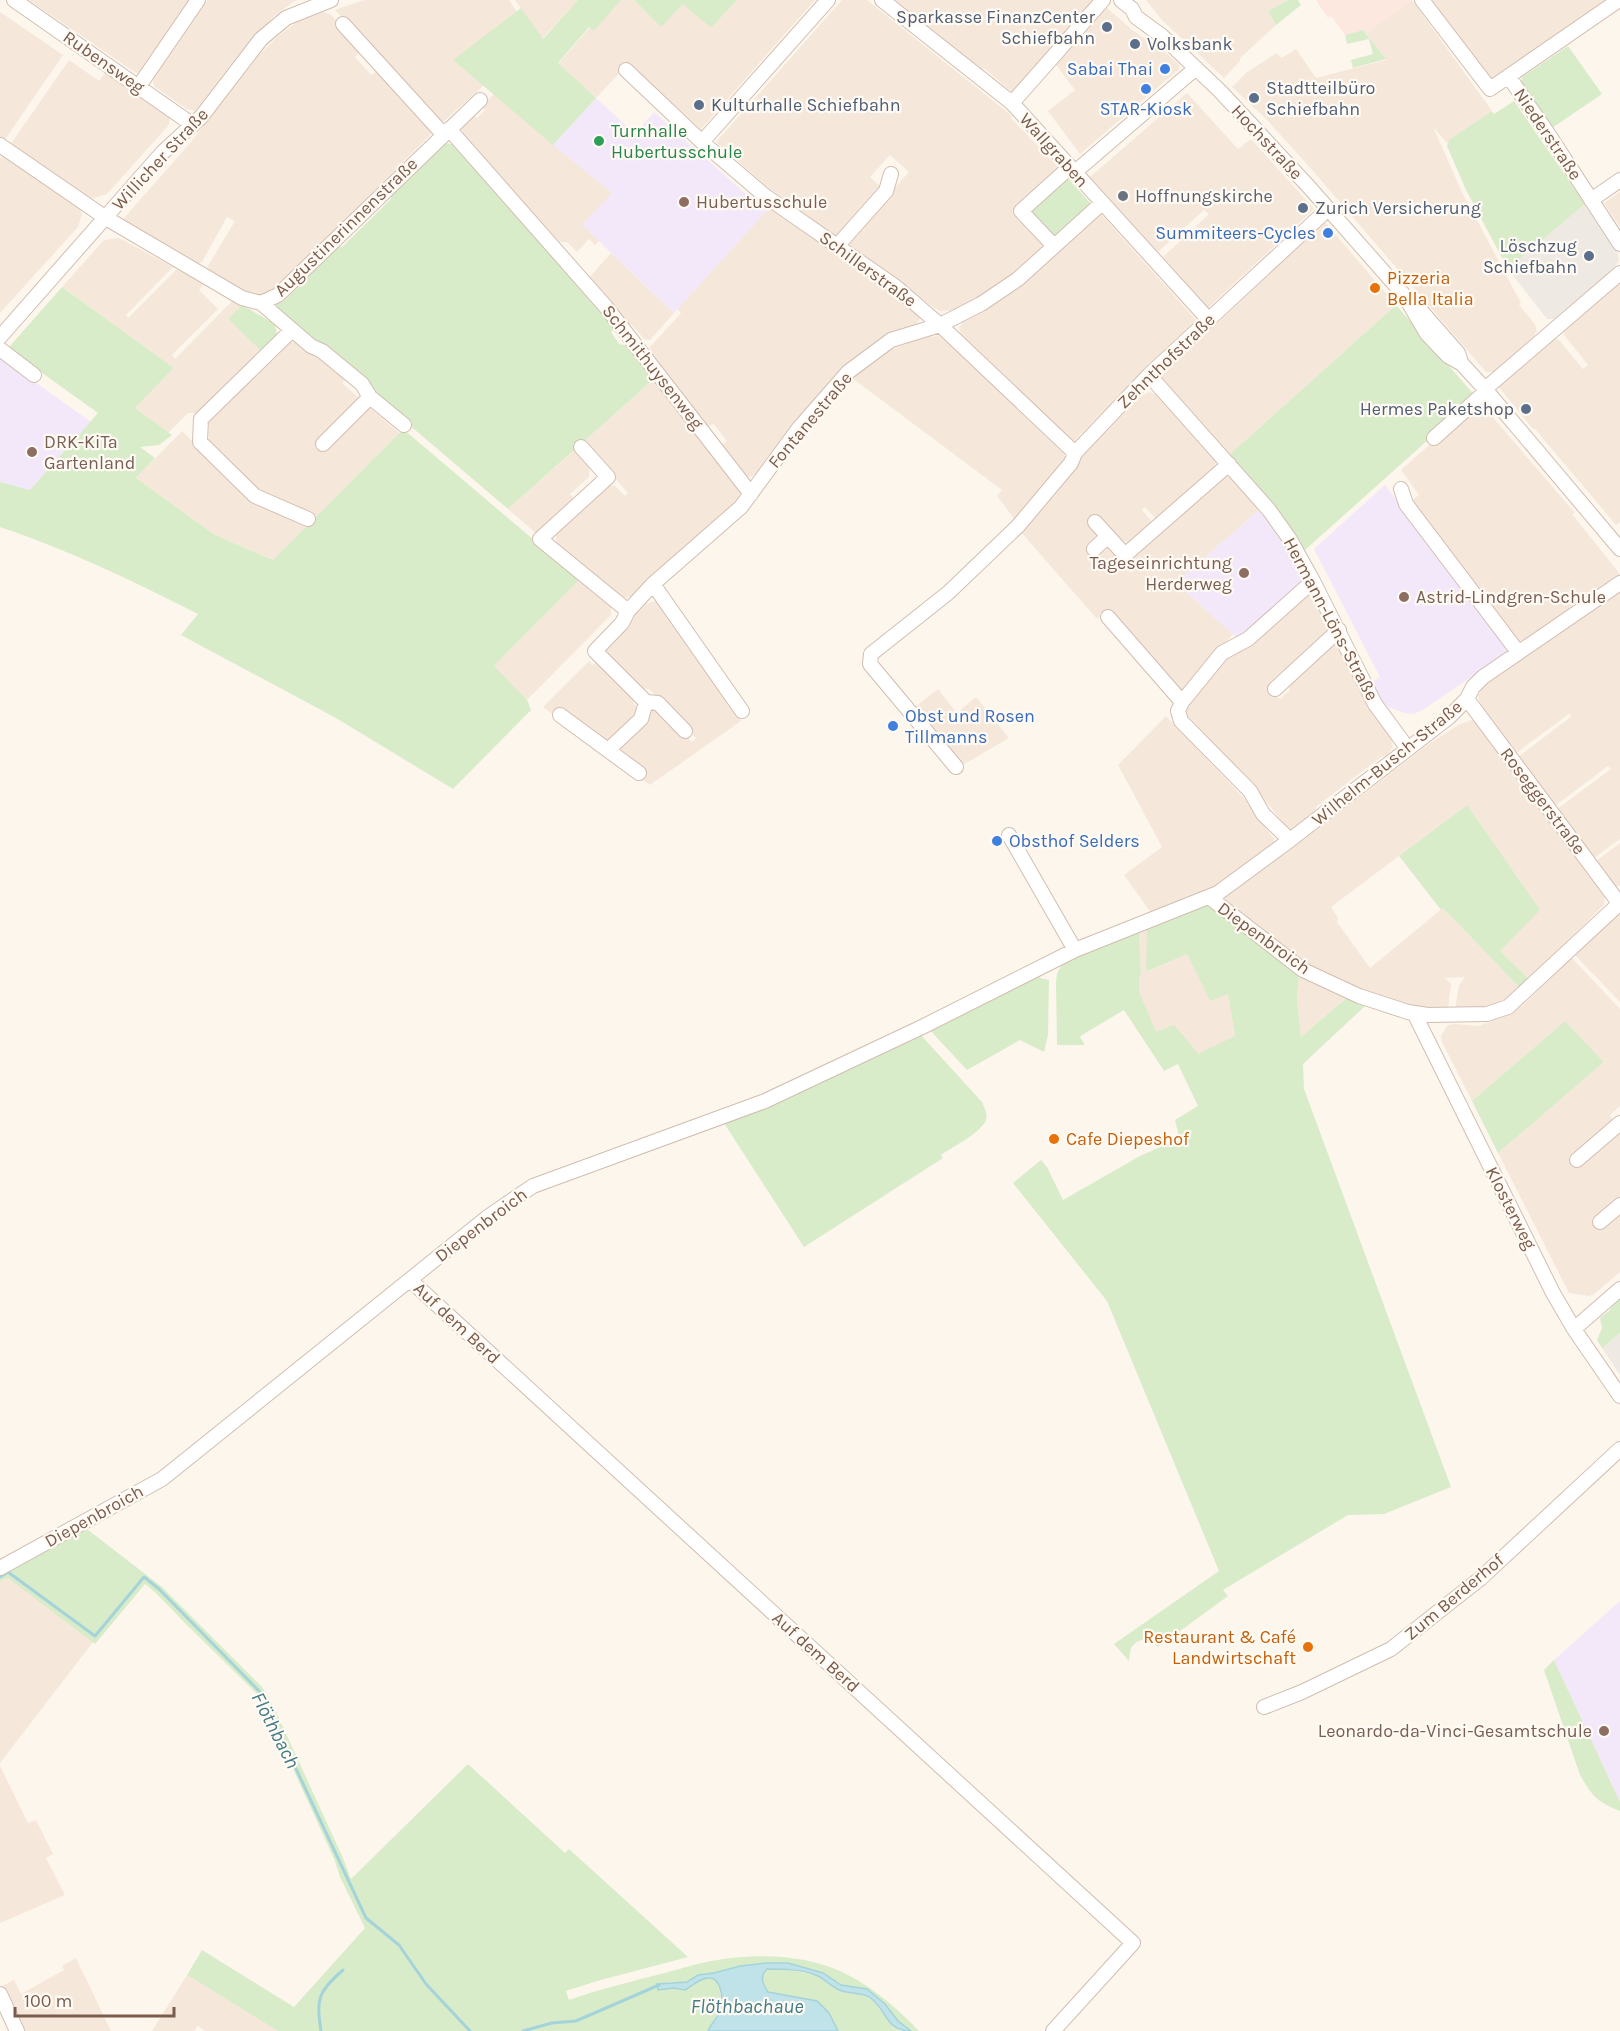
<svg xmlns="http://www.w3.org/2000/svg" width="1620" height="2031" font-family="Karla,sans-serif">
  <rect width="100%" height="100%" fill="#fdf6ec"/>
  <path fill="#f5e8da" d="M29 0H192L143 72 136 73Z
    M207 0H298L293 2 273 17 235 59 195 111 187 109 155 87 153 82 154 77Z
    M364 0H509L517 12 454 60 484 85 443 122H436L335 10Z
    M515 0H578L542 39Z
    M621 0H634L661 26 683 3 711 28 737 0H815L701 129 629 63 596 98 558 64 590 27 594 30Z
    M842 0H867L1012 116 1011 118 1062 171 1045 245 1016 271 995 287 956 310 940 311 933 307 848 243 849 239 909 172 890 155 870 177 883 189 841 235 835 236 765 185 716 142Z
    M895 0H1097L1014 94 984 68 982 70Z
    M1146 0H1288L1268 11 1276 25 1240 58V61L1224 78 1161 19Z
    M1412 0 1492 111 1450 139 1449 145 1433 127 1462 192 1521 303 1519 305 1535 324 1537 331 1533 337 1493 372H1486L1314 172 1267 120 1232 87 1246 73 1276 53 1282 58 1296 49 1316 78 1386 60 1366 33Z
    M1430 0H1606L1492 79 1487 77Z
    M1104 5 1131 29 1167 54 1179 65V69L1080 154 1048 111 1075 90 1054 62Z
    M0 12 63 55 4 141 0 138Z
    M322 12 330 14 363 50 355 57 371 75 376 72 384 74 431 127V134L277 288 262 295H251L210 272 208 266 235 221 227 217 202 262 195 264 126 226 124 218 191 142 252 62 277 37 297 22Z
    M69 60 99 81 106 72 167 113 170 120 168 126 107 194 91 199 10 145Z
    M1187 93 1238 149 1251 139 1314 209 1208 308 1163 257 1209 214 1204 210 1158 252 1090 177Z
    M494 94 612 193 583 225 599 241 595 245 589 239 577 252 567 242H560L485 160 482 159 461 137 462 123 472 113 477 118 485 110 481 106Z
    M3 155 79 207 82 214 78 227 0 313V158Z
    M1620 192V227L1604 203Z
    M770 207 885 288 918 314 920 319 916 324 885 336 863 351 842 370 760 473 750 477 742 474 736 466V463L722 445 727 441 713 423 707 429 650 354V347L681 313 677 309Z
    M1100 213 1196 320 1144 369 1073 442 961 334 959 328 963 322 979 314 1026 281Z
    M1325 222 1396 305 1229 455 1160 377Z
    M119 238 173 267 126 315 128 318 177 269 204 284 199 290 218 309 172 355 175 359 233 300 242 305 228 319 261 351 200 413H188L168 433 135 408 174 368 62 287 104 240Z
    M611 253 674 313 650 340 644 339 632 325 621 323 588 279Z
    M1620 282V522L1616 525 1535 429H1533L1498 386 1554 339H1558L1583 369 1588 365 1564 335V330Z
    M939 336 948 343 1064 454 1067 460 1016 521 997 496 1002 490 852 378 871 362 892 349 926 337Z
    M287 342H301L346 379 342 383 362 401V408L369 407 399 433 317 516 259 491 209 442V421Z
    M656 377 738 484 740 493 737 501 631 596 625 598 618 595 556 543V530L606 485 615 486 625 496 628 493 583 442Z
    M1150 392 1157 395 1216 461 1215 467 1157 520 1145 507 1142 510 1153 523 1130 542 1120 541 1092 516 1087 521 1098 533V536L1095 540 1109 546 1124 563 1223 477H1230L1259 510 1176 583 1233 634 1187 692 1183 694 1107 611 1097 619 1020 531 1060 489 1055 485 1142 395Z
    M1479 401 1575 513 1572 514 1620 574 1525 640 1517 641 1410 502 1419 495 1401 470Z
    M182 431 252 501 308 525 273 560 215 535 136 478Z
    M577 448 590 463 589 477 570 494 575 499 538 535 508 509Z
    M580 579 611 605V615L527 700 493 667Z
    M1305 592H1310L1331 634 1270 689 1280 699 1290 690 1285 682 1336 642 1369 707 1390 734 1393 746 1387 756 1381 757 1317 806 1314 813 1293 829 1287 828 1254 786 1183 711 1224 654 1235 650 1238 652Z
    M1620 592V839L1594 858 1557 809 1611 769 1608 766 1555 806 1518 757 1572 716 1569 714 1516 753 1481 707 1478 695 1485 684Z
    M655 601 663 606 741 721 650 785 638 776 615 750 645 715 652 708H659L692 742 696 738 659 702 660 700 649 689H639L605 655V646L646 604Z
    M598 659 633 694 634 704 642 712 612 744 556 717 543 707 589 661 593 665Z
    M938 689 957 713 976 697 1009 738 959 767 912 709Z
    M1166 716 1242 796 1274 839V845L1210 891 1152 914 1124 875 1162 847 1118 765Z
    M1472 720 1476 723 1605 895 1604 905 1529 979 1500 951 1467 805 1331 907 1338 918 1337 922 1370 968 1443 908 1520 988 1513 994 1501 1003 1483 1008 1455 1009 1459 985 1465 977 1445 978 1451 984 1448 1009 1416 1006 1386 999 1309 967 1225 903V896L1293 848 1426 746 1460 724Z
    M1620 843V886H1615L1596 861Z
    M1620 912V1002L1575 955Z
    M1147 925V972L1187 954 1210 1000 1228 993 1235 1037 1197 1055 1193 1047 1156 1033 1139 991V981L1141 973 1139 928Z
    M1572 958 1620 1009V1106L1610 1115 1612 1118V1124L1620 1133V1198L1595 1220 1620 1212V1272L1593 1295 1589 1296 1569 1293 1498 1153 1604 1062 1565 1021 1472 1101 1442 1042 1441 1035 1448 1025 1454 1024 1478 1026 1507 1016 1522 1006Z
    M1299 973 1349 995 1301 1037 1297 999Z
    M7 1577 93 1642 0 1763V1581Z
    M0 1766 28 1823 36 1820 53 1854 46 1858 65 1895 0 1923Z
    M76 1958 111 2031H22L2 1986 14 1980 21 1994 64 1970 62 1966Z
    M187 1975 278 2031H205L198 2026 194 2031H152Z"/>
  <path fill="#fde8e0" d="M1316 0H1412L1366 33 1363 30 1345 35 1331 16 1328 18Z"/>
  <path fill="#efe9e4" d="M1585 204 1618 254 1619 261 1612 270 1554 319H1547L1508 269Z
    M1620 1333V1375L1602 1348Z"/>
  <path fill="#f3e8fa" d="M596 98 635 134 654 112 749 197 755 196 770 207 674 313 582 225 612 193 553 145Z
    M0 357 91 422 30 490 0 482Z
    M1385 485 1506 645 1505 654 1424 709 1414 714 1404 713 1388 707 1381 699 1372 682 1380 677 1314 549Z
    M1259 510 1283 544 1306 584 1248 636 1237 638 1176 583Z
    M1620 1601V1802L1554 1660Z"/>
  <path fill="#d8ecc9" d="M578 0H621L594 31 589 27 558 63 596 98 553 145 453 60 521 8 543 39Z
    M634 0H737L711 28 683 4 661 27Z
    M1288 0H1298L1301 5 1276 25 1268 11Z
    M1363 30 1386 59 1353 68 1351 60 1373 54 1369 39 1347 44 1345 35Z
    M1568 46 1602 94 1552 128 1521 84 1522 77Z
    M1514 101 1585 204 1508 269 1466 190 1447 146 1450 139 1492 111 1494 114Z
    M441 143 454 144 618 326 611 332 619 344 629 346 656 377 508 509 374 395 373 388 320 342 315 346 270 307 284 301 337 247H342L391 199V193Z
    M1066 176 1091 204 1052 239 1026 211Z
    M62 287 174 368 135 408 172 435 159 445 140 447 155 458 136 478 215 535 273 560 403 429 580 579 494 666 527 700 531 710 453 789 336 718 181 635 198 614C133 581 69 550 0 527V482L30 490 98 413 10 350V346Z
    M242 305 275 324 277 335 261 351 228 319Z
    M1396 305 1476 397 1305 550 1269 501 1229 455Z
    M1467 805 1540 910 1500 951 1529 979 1520 988 1443 908 1441 910 1399 856Z
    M1207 903 1299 973 1297 999 1301 1037 1346 998 1365 1006 1303 1064 1304 1089 1451 1487 1384 1514 1348 1515 1223 1590 1228 1596 1158 1647C1151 1639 1139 1636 1132 1647 1129 1651 1130 1657 1129 1661L1114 1644 1219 1571 1107 1301 1013 1183 1041 1160 1047 1167 1063 1200 1140 1156 1176 1140 1178 1132 1175 1120 1198 1106 1178 1064 1164 1071 1124 1010 1082 1035 1080 1037 1085 1045H1057L1056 982 1057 974 1063 962 1139 928 1141 973 1139 981V991L1156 1032 1174 1025 1193 1047 1198 1054 1235 1036 1228 994 1210 1001 1187 954 1146 972 1147 925Z
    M1038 973 1040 978 1049 980 1048 1035 1044 1052 1020 1040 967 1070 927 1027Z
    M1565 1021 1604 1062 1498 1153 1472 1101Z
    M918 1032 982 1102C984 1107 988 1114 986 1120 981 1133 952 1147 941 1155L943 1158 804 1247 722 1120Z
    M1620 1295V1333L1602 1348 1597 1340 1602 1328 1600 1318 1609 1311Z
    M83 1526 162 1587 262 1687 271 1701 343 1858 351 1879 468 1764 565 1853 569 1849 688 1957 597 1981 566 1991 569 2000C600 1989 633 1981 665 1973 683 1968 701 1962 718 1960 759 1953 811 1955 848 1975 874 1988 899 2010 919 2031H911L898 2021 885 2004 867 1989 841 1985 823 1973 788 1963H767L740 1966 714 1973 698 1975 687 1982H667L659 1989C663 1989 668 1988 673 1988 678 1988 681 1991 686 1989 694 1987 702 1976 711 1978 716 1979 718 1985 719 1989 726 2009 715 2014 708 2031H278L187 1975 202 1950 294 2007 365 1928 340 1877 335 1861 264 1705 256 1693 185 1623 156 1593 145 1584 95 1644 8 1578 0 1581V1572Z
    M1554 1660 1620 1802V1811C1596 1801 1593 1797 1580 1775L1544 1670Z
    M766 1969H784L816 1975 841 1991 859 1994 872 1999 893 2027 901 2031H838L829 2013 817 2001 769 1992C763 1984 759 1977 766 1969Z"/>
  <path fill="#bfe3e8" stroke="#a5d3da" stroke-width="1.5" d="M767 1963H788L823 1973 841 1985 867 1989 885 2004 898 2021 911 2031C887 2031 888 2014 873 2000 865 1992 852 1994 842 1991 833 1988 826 1980 818 1976 803 1969 782 1969 767 1969 759 1977 763 1984 768 1992L817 2001 829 2013 838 2031H708C711 2024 717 2018 720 2011 724 2003 722 1979 710 1978 701 1977 692 1986 685 1990L674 1988 658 1990 657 1984 687 1982 698 1975 714 1973 740 1966Z"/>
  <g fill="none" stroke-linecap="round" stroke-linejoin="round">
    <path stroke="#a5d3da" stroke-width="3" d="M0 1577 8 1572 95 1636 144 1577 159 1589 260 1692 366 1918 399 1945 426 1984 470 2031
      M321 2031C316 1998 318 1992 343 1970
      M523 2031 552 2023 576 2021 659 1985"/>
    <defs>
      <path id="minor" d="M14 0 193 125
        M882 0 1012 103 1208 319
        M1121 0 1132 9 1136 17 1162 36 1220 91 1309 187 1404 295 1427 334 1448 356 1462 364 1485 389 1620 549
        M1422 0 1490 89 1619 0
        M343 24 443 134
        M626 70 702 142 764 195 896 287 940 325 1075 453
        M1509 77 1549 135 1620 244
        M139 86 198 0
        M1012 103 1103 0
        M449 129 606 307 751 494
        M702 142 828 0
        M0 145 106 218 242 298 261 303 278 295 480 100
        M1075 172 1196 68
        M1591 200 1620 180
        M838 245 886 191 891 174
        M1054 246 1021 211 1070 167
        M261 303 311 346 322 351 362 384 370 397 404 425
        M1416 305 1458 353 1460 359
        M292 330 201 419 200 442 255 496 308 519
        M0 337 162 153 201 117 261 39 286 18 331 0
        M0 349 34 375
        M1149 375 1269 510 1289 538 1313 581 1375 704 1408 749
        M1434 438 1483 394 1485 389 1620 273
        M323 444 370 397
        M581 447 608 477 540 539 628 611
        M1401 489 1406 504 1518 652
        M1095 522 1125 555 1229 464
        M1094 549 1108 536
        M1108 617 1182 702 1178 711 1181 721 1250 791 1263 814 1290 840
        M1275 689 1339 630
        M1467 699 1619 903
        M646 702 658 703 685 731
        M1182 702 1222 653 1248 639 1313 581
        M742 711 653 584 741 507 799 428 848 372 891 340 940 325 981 304 1018 279 1102 203
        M560 715 639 773
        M608 750 641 719 646 702 595 651 622 623 628 611 653 584
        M956 767 870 664 871 654 948 593 1018 526 1071 463 1075 453 1149 375 1328 209
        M1009 835 1075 950
        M1209 897 1303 970 1359 996 1408 1012 1428 1015 1487 1014 1508 1007 1620 903
        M1414 1013 1553 1293 1574 1329 1620 1396
        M1577 1160 1620 1123
        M1600 1222 1620 1205
        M410 1280 1133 1943 1053 2031
        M1574 1329 1620 1289
        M0 1568 162 1479 489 1216 533 1186 765 1101 922 1027 1075 950 1218 893 1290 840 1448 718 1467 699 1473 687 1483 677 1620 583
        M1264 1707 1302 1692 1391 1649 1481 1578 1620 1449
        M0 1994 17 2031"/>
    </defs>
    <use href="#minor" stroke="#d1beb0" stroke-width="16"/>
    <use href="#minor" stroke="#fff" stroke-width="14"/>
  </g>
  <g fill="#5c6f8a" stroke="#fffaf3" stroke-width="2">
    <circle cx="1107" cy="27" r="6"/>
    <circle cx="1135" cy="44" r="6"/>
    <circle cx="1254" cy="98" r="6"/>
    <circle cx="699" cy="105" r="6"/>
    <circle cx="1303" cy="208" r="6"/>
    <circle cx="1589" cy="256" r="6"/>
    <circle cx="1526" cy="409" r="6"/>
  </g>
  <g fill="#3f7fe0" stroke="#fffaf3" stroke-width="2">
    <circle cx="1165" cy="69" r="6"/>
    <circle cx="1146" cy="89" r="6"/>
    <circle cx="1328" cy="233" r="6"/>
    <circle cx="893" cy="726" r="6"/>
    <circle cx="997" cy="841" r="6"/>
  </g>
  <circle fill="#2e9e5b" stroke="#fffaf3" stroke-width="2" cx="599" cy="141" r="6"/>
  <circle fill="#6b7280" stroke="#fffaf3" stroke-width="2" cx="1123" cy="196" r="6"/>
  <g fill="#8d6e63" stroke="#fffaf3" stroke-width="2">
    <circle cx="684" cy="202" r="6"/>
    <circle cx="32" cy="452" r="6"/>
    <circle cx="1244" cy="573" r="6"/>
    <circle cx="1404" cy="597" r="6"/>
    <circle cx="1604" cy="1731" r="6"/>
  </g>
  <g fill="#e8710a" stroke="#fffaf3" stroke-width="2">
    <circle cx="1375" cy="288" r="6"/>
    <circle cx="1054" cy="1139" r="6"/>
    <circle cx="1308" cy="1647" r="6"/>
  </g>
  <g text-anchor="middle" stroke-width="4.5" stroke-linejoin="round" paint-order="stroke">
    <g font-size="18" fill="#4e5e75" stroke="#fffaf3" text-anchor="start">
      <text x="1095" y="23" text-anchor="end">Sparkasse FinanzCenter<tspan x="1095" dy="21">Schiefbahn</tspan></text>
      <text x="1147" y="50">Volksbank</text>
      <text x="1266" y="94">Stadtteilbüro<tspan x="1266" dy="21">Schiefbahn</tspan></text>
      <text x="711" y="111">Kulturhalle Schiefbahn</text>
      <text x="1315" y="214">Zurich Versicherung</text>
      <text x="1577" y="252" text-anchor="end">Löschzug<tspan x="1577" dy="21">Schiefbahn</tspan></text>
      <text x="1514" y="415" text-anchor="end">Hermes Paketshop</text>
    </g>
    <g font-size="18" fill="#7a5c4d" stroke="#fffaf3">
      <text transform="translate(104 62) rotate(35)" y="6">Rubensweg</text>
      <text transform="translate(1548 134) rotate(56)" y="6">Niederstraße</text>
      <text transform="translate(1267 142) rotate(47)" y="6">Hochstraße</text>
      <text transform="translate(1054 150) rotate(48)" y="6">Wallgraben</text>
      <text transform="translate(160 159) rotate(-47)" y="6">Willicher Straße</text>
      <text transform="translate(346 227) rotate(-44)" y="6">Augustinerinnenstraße</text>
      <text transform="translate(868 269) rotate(36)" y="6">Schillerstraße</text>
      <text transform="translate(1166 361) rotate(-44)" y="6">Zehnthofstraße</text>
      <text transform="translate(653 367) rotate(52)" y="6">Schmithuysenweg</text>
      <text transform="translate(810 420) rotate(-50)" y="6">Fontanestraße</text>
      <text transform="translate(1331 619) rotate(62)" y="6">Hermann-Löns-Straße</text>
      <text transform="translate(1387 763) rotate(-39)" y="6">Wilhelm-Busch-Straße</text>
      <text transform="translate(1543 801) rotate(53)" y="6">Roseggerstraße</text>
      <text transform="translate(1264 938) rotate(36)" y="6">Diepenbroich</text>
      <text transform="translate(1511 1208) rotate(63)" y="6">Klosterweg</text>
      <text transform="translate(481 1225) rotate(-37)" y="6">Diepenbroich</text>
      <text transform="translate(457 1323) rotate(43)" y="6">Auf dem Berd</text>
      <text transform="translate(94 1516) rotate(-29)" y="6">Diepenbroich</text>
      <text transform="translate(1454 1597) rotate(-40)" y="6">Zum Berderhof</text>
      <text transform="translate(816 1652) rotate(42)" y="6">Auf dem Berd</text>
    </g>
    <g font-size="18" fill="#366cbe" stroke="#fffaf3" text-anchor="end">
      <text x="1153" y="75">Sabai Thai</text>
      <text x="1146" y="115" text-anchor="middle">STAR-Kiosk</text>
      <text x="1316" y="239">Summiteers-Cycles</text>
      <text x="905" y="722" text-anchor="start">Obst und Rosen<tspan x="905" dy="21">Tillmanns</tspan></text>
      <text x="1009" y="847" text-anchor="start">Obsthof Selders</text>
    </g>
    <g font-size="18" fill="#27864d" stroke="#fffaf3" text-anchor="start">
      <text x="611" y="137">Turnhalle<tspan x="611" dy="21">Hubertusschule</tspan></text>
    </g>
    <g font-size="18" fill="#5b616d" stroke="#fffaf3" text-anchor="start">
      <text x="1135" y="202">Hoffnungskirche</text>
    </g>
    <g font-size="18" fill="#785e54" stroke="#fffaf3" text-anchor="start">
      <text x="696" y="208">Hubertusschule</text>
      <text x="44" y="448">DRK-KiTa<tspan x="44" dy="21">Gartenland</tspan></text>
      <text x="1232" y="569" text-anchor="end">Tageseinrichtung<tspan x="1232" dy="21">Herderweg</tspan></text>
      <text x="1416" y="603">Astrid-Lindgren-Schule</text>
      <text x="1592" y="1737" text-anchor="end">Leonardo-da-Vinci-Gesamtschule</text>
    </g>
    <g font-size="18" fill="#c56008" stroke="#fffaf3" text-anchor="start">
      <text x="1387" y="284">Pizzeria<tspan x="1387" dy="21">Bella Italia</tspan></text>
      <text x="1066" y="1145">Cafe Diepeshof</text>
      <text x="1296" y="1643" text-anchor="end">Restaurant &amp; Café<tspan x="1296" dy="21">Landwirtschaft</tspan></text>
    </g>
    <g font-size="20" font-style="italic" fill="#437c86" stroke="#fffaf3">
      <text transform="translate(276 1730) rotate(63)" y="7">Flöthbach</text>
      <text x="747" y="2013">Flöthbachaue</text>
    </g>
  </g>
  <path d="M15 2007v9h159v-9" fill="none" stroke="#7a5c4d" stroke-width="3"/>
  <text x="24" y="2007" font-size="18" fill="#7a5c4d" stroke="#fffaf3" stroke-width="4.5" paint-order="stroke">100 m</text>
</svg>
